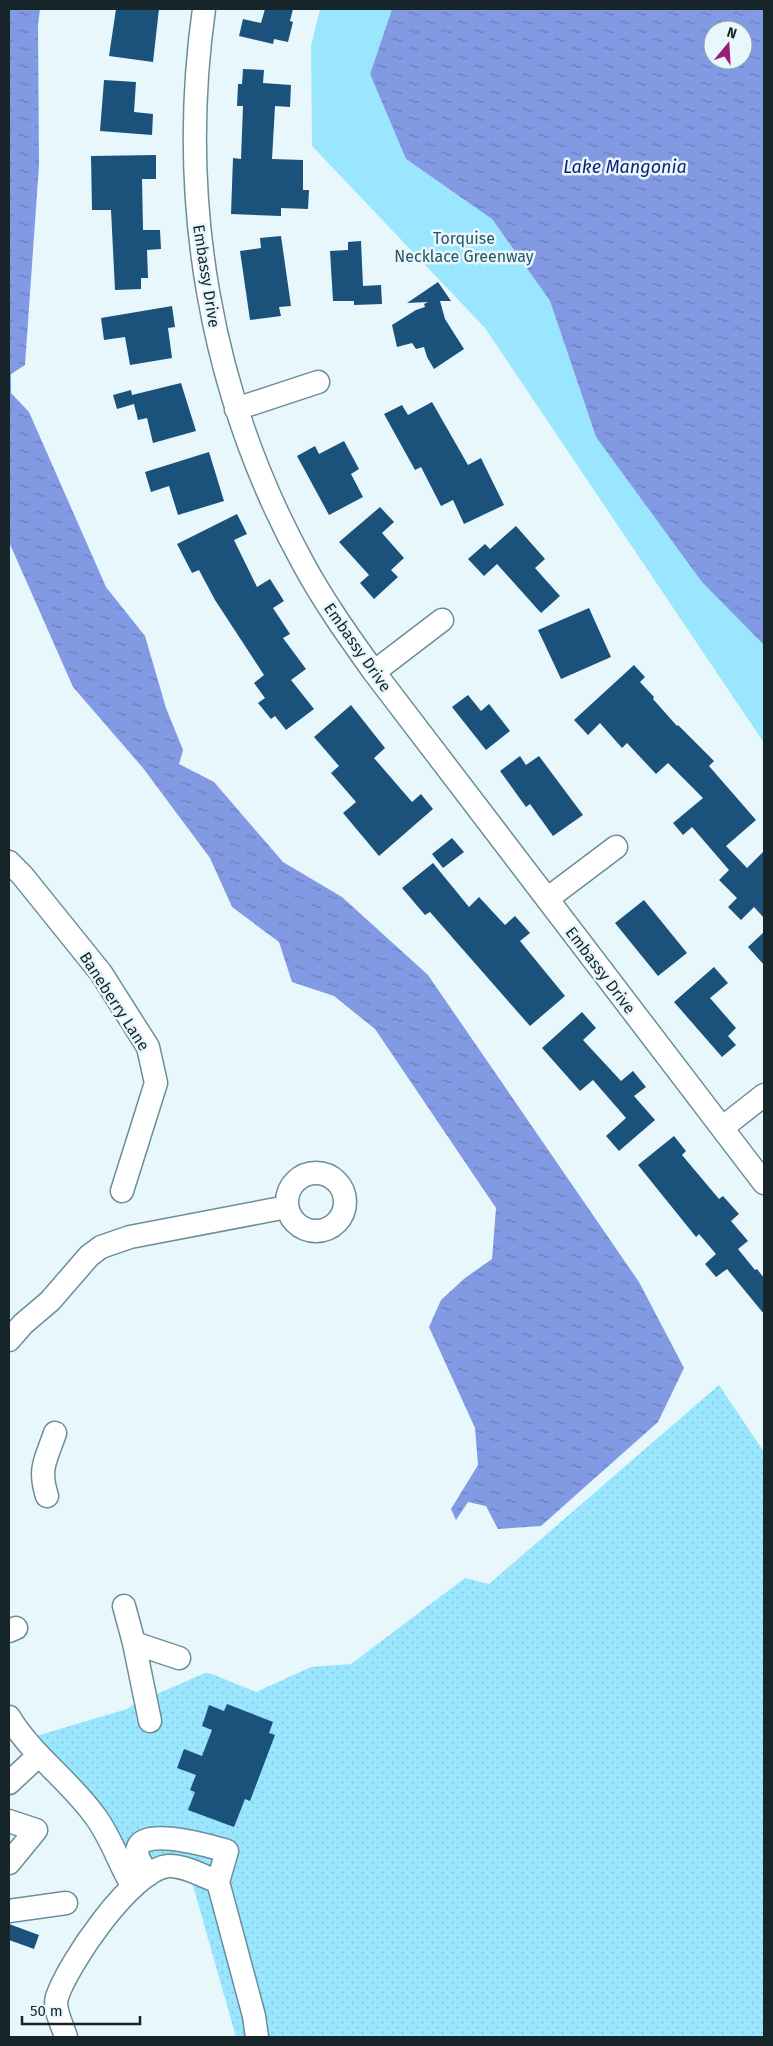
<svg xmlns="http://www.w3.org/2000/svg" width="773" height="2046" font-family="'Fira Sans',sans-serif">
  <defs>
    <pattern id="grass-dots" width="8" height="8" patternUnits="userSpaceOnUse" patternTransform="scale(1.25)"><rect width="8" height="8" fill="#9be6ff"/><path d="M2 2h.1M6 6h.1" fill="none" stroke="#85c5db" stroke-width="1.8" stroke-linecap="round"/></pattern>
    <pattern id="water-ripples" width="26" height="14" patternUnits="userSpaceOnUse" patternTransform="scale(1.25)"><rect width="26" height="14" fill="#819ae3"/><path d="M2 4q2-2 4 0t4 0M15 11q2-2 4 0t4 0" fill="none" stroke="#697db8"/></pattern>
  </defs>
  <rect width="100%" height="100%" fill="#e8f7fc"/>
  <path fill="url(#grass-dots)" d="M719 1385 764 1452V2037H236L190 1875 177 1871 144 1880 36 1736 127 1709 134 1704 205 1673 212 1674 256 1692 311 1667 351 1664 465 1578 489 1584Z"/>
  <path fill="#9be6ff" d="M320 9H392L370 74 406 159 492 219 550 301 596 437 764 632V743L485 328 312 146 311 46Z"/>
  <path fill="url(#water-ripples)" fill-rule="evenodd" d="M9 9H40L38 25 39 165 25 365 11 374V393L29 412 106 587 145 636 166 708 183 750 179 764 214 782 283 862 342 897 428 975 639 1282 684 1368 658 1422 541 1526 498 1529 486 1506 468 1502 456 1520 451 1509 478 1465 475 1428 429 1327 441 1300 465 1278 492 1259 496 1208 375 1029 334 996 292 982 279 942 232 907 210 858 143 768 73 687 9 542Z
    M392 9H764V645L702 582 596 437 550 301 492 219 406 159 370 74ZM713 30H743V60H713Z"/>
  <path fill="#1a527b" d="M116 9H159L153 62 109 56Z
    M265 9H293L290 21 293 22 288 42 274 39 273 44 239 36 243 19 261 23Z
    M243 69 264 70 263 83 291 85 290 107 275 106 272 159 303 160V190H309L308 209 281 208V216L231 214 233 158 241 159 243 106H237L238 84H242Z
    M104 80 136 82 134 112 153 114 152 135 100 131Z
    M156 155V179H142L143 230H160L161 249 147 250 148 278H141V289L115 290 111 210H92L91 156Z
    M281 236 291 306 279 307 281 316 250 320 240 251 261 248 260 238Z
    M361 241 363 286 381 285 382 304 354 305V301H333L330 251 348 250V242Z
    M438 282 451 301H440L445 319 464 349 434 369 427 357 424 347 416 349 412 343 397 347 392 325 416 310 425 307 424 304 428 302 407 303Z
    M172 306 175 327 168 328 172 358 130 365 125 337 104 340 101 318Z
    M181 383 196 431 153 443 147 418 138 420 134 404 117 409 113 395 131 390 132 395Z
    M432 402 468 465 481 458 504 505 464 524 453 500 441 506 421 467 415 470 384 414 402 405 408 415Z
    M344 441 359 469 351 474 363 497 329 515 297 456 315 446 319 454Z
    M209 452 224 501 178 515 169 486 151 492 145 472Z
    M380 507 394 522 382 533 404 558 391 570 398 577 374 599 360 583 369 575 339 542Z
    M237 514 247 534 234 540 257 587 270 579 284 601 273 608 290 634 283 638 306 669 291 680 314 709 286 730 275 716 271 719 258 703 265 698 254 683 264 675 215 600 199 570 192 573 177 544Z
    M516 526 545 559 535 568 560 596 541 613 497 564 484 576 468 559 485 544 490 549Z
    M589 608 611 657 561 679 538 630Z
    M634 665 645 677 640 682 654 697 653 699 677 726 678 725 714 761 709 766 756 820 726 846 747 868 764 851V918L754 907 741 920 728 907 737 898 719 880 729 870 692 827 683 835 673 823 703 798 668 763 656 774 627 743 622 748 600 723 588 735 574 720Z
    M468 695 481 711 489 704 510 731 486 750 452 707Z
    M351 705 385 748 374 758 412 802 421 794 433 809 379 856 343 813 356 802 331 773 339 766 314 737Z
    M520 756 526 765 539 756 583 815 553 836 530 804 526 807 500 771Z
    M452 838 464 852 443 868 432 854Z
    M433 863 469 907 479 897 505 925 515 916 530 933 520 941 565 996 530 1026 430 912 425 915 402 888Z
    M644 900 687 953 658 976 615 923Z
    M764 932V965L748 947Z
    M714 967 728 983 710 998 736 1028 728 1036 736 1045 722 1057 674 1002Z
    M582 1012 596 1028 583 1040 621 1081 633 1071 646 1087 634 1096 655 1120 619 1151 606 1136 626 1118 593 1080 580 1091 542 1048Z
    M674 1136 686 1151 682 1155 719 1199 723 1196 739 1214 731 1221 748 1241 738 1249 755 1270 757 1269 764 1278V1314L727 1269 716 1277 705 1264 716 1254 699 1234 696 1237 638 1165Z
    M227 1704 273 1722 269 1733 275 1735 250 1801 245 1799 234 1827 188 1810 195 1792 190 1790 196 1775 177 1768 184 1749 202 1756 212 1730 202 1726 209 1705 224 1711Z
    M9 1924 39 1935 34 1949 9 1940Z"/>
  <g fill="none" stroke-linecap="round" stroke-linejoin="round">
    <defs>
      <path id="minor" d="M204 9C177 200 210 395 304 565 324 602 349 637 374 672L764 1183
        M236 409 318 382
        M374 672 442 620
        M9 862 22 875 101 973 148 1047 156 1083 122 1191
        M547 899 616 847
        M722 1128 764 1095
        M287 1202a29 29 0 1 1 58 0a29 29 0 1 1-58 0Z
        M9 1340 23 1324 50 1301 89 1256 101 1247 130 1237 287 1207
        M47 1496C38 1468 46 1460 55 1433
        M124 1606 134 1643 150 1721
        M9 1631 16 1628
        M134 1643 179 1658
        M9 1717C32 1755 69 1780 95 1816 111 1837 119 1864 133 1887
        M9 1783 38 1756
        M9 1821 36 1830 9 1863
        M148 1875C145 1869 140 1863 138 1857 128 1821 213 1847 227 1851L218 1882
        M9 1911 66 1903
        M66 2037C63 2026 53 2009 57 1997 68 1964 131 1870 168 1866 184 1865 203 1876 218 1882L254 2016 257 2037"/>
    </defs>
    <use href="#minor" stroke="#6a8e9a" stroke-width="25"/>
    <use href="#minor" stroke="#fff" stroke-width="22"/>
  </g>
  <g text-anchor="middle" stroke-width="5" stroke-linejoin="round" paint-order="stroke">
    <g font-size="16" fill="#275665" stroke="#e8f7fc">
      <text x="464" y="244">Torquise<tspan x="464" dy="18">Necklace Greenway</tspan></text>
    </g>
    <g font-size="16" fill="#16252a" stroke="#e8f7fc">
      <text transform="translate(207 276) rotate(81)" y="6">Embassy Drive</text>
      <text transform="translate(358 647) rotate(55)" y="6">Embassy Drive</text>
      <text transform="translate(601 970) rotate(53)" y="6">Embassy Drive</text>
      <text transform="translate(115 1001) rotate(57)" y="6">Baneberry Lane</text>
    </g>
    <g font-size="18" font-style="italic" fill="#142174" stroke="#e8f7fc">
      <text x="625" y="173">Lake Mangonia</text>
    </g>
  </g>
  <rect width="773" height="2046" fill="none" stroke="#16252a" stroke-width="20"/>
  <g transform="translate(728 45) rotate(18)"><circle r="24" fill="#e8f7fc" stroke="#94a3a8"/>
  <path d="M0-4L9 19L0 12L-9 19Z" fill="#971d77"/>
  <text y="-8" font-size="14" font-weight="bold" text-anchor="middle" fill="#16252a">N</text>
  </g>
  <path d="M22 2016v8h118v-8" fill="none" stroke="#16252a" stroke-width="2.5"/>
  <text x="30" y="2016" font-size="15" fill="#16252a" stroke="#e8f7fc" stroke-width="4" paint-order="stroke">50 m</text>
</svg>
